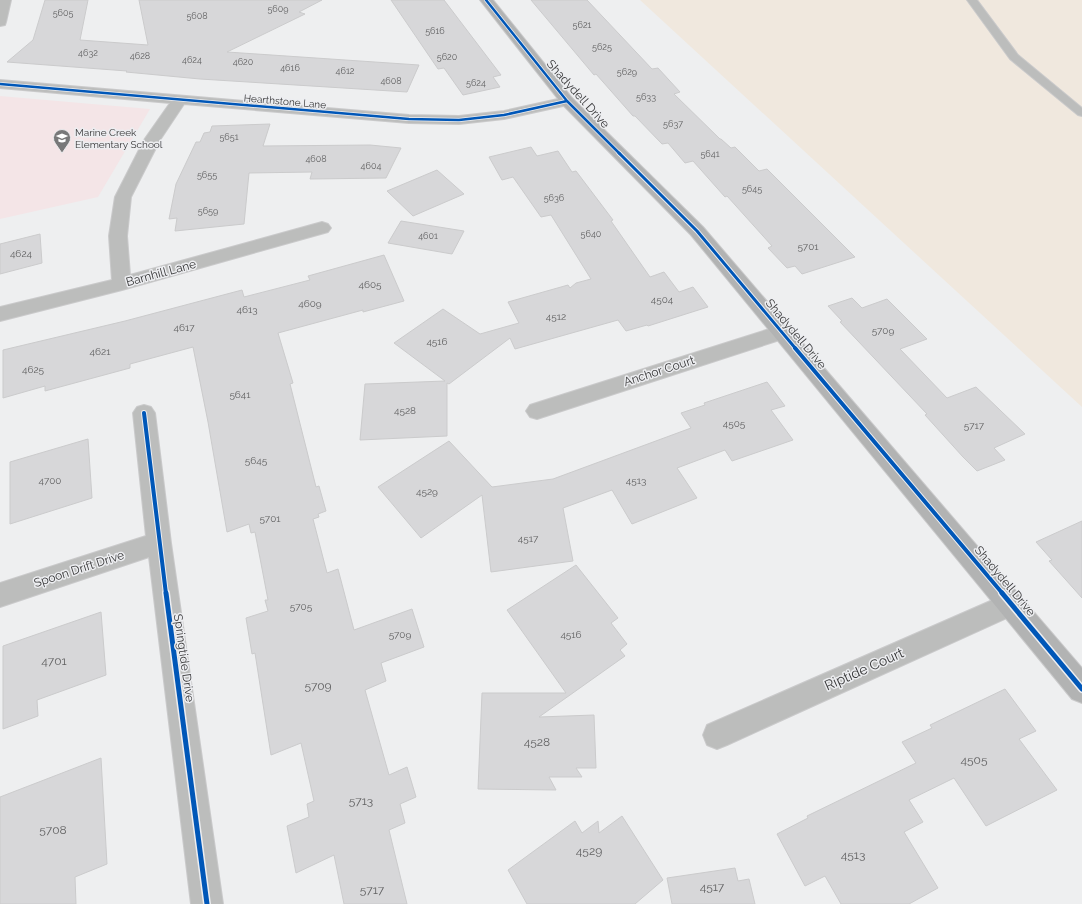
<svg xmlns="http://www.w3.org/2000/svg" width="1082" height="904" font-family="Raleway,sans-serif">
  <rect width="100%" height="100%" fill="#eeeff0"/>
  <path fill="#f0e8de" d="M640 0H1082V407Z"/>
  <path fill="#f4e5e7" d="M0 96 150 109 98 197 0 219Z"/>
  <path fill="#d7d7d9" stroke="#cbcbcc" d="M45 0H88L80 40 148 45 139 0H322L299 12 305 14 227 52 419 65 407 92 200 79 126 72 127 71 7 62 33 40Z
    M391 0H444L501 75 493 77 500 87 463 95 444 68 438 69Z
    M531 0H587L652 69 658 68 680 92 674 94 720 139H721L731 148 735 147 759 171 767 169 855 257 802 274 795 266 787 268 768 248 772 246 727 196 725 197 693 161 685 163 668 143 662 144 635 116H633L596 74 594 75Z
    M270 124 263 146 370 145 401 148 386 178 310 179 312 172 249 173 244 224 175 231 177 218 169 219 176 184 196 142H200L204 133 210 132 212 126Z
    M531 147 537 156 558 151 572 172 576 171 613 220 611 221 650 277 664 272 679 292 693 287 708 307 648 326 647 325 626 331 618 320 515 349 510 338 449 384 447 383V436L360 440 365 384 445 381 394 343 443 309 480 334 519 323 508 302 568 285 570 288 576 283 591 279 551 215 541 217 513 177 502 180 489 157Z
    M437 170 464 194 413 216 387 191Z
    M401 221 464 231 452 254 388 243Z
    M40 234 42 263 0 274V244Z
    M384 255 404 301 363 312V310L278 333 293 383 290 384 316 487 319 486 326 511 318 514 319 517 313 519 327 573 338 569 354 630 412 609 424 647 381 663 386 681 365 690 389 775 407 767 416 797 400 804 405 823 389 830 407 904H344L334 855 296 873 287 826 309 817 307 804 314 801 301 743 271 755 255 653 252 654 246 618 268 611 265 600H268L255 532 251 533 249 524 227 532 208 422 193 347 130 364V368L45 391V386L3 398V350L125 321 242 290 244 297 310 280 308 276Z
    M852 298 862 308 887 299 927 339 900 349 947 398 976 387 1025 434 994 448 1005 460 977 471 963 457 925 415 927 414 840 322 842 321 828 306Z
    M767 382 785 406 771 410 793 440 732 461 725 450 677 468 697 498 632 524 612 490 563 508 573 561 491 572 482 495 421 538 378 487 449 441 492 487 553 479 691 428 681 413 705 405 704 403Z
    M88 439 92 498 10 524V462Z
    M1082 521V598L1049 561 1052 560 1036 542Z
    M576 565 618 618 611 623 627 644 620 650 625 656 539 717 594 715 596 768H576L582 777H549L556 790 478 789 482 693H566L507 610Z
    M101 612 106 675 37 700 38 716 3 729V646Z
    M1005 689 1036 731 1019 739 1057 790 986 826 954 778 909 800 923 822 904 832 938 888 909 904H841L825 876 805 886 777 834 808 818 807 816 916 763 902 742 932 728 930 725Z
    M101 758 107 864 75 877 76 904H0V797Z
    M622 816 663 880 635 904H527L508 870 575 821 582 833 598 821 599 833Z
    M735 868 738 881 749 879 755 904H672L667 878Z"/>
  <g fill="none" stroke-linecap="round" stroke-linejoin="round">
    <defs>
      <path id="lane" d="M967 0H977L1018 55 1082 108V116L1078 115 1010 59Z"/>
      <path id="street" d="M0 0H11L6 22 5 25 0 26Z
        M0 80 409 115 459 116 504 111 567 97 572 98 574 101 572 104 504 119 459 124 409 123 184 104 160 140 131 197 127 236 130 275 322 222 328 224 331 228 328 232 122 290 0 321V307L112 280 109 236 115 197 144 140 170 103 0 88Z
        M782 325 789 327 792 332 789 337 537 419 530 417 526 411 530 405Z
        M144 405 151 407 155 413 171 543 223 904H191L149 557 0 607V583L146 536 133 413 137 407Z
        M1011 592 1020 596 1024 604 1020 612 727 745 717 749 707 745 703 735 707 725Z"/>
      <path id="secondary" d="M480 0H493L572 98 703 227 1082 668V703L1072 699 691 235 562 104Z"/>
    </defs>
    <use href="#lane" stroke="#cacacb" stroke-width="2"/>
    <use href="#street" stroke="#cacacb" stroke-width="2"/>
    <use href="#secondary" stroke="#cacacb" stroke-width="2"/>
    <use href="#lane" fill="#bcbdbc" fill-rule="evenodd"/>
    <use href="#street" fill="#bcbdbc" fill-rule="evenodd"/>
    <use href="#secondary" fill="#b2b3b3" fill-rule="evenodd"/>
    <defs>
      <path id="cycleway-far3" d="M486 0 567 101 620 154
        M0 84 409 119 459 120 504 115 567 101"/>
      <path id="cycleway-far2" d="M619 153 697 231 796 349"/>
      <path id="cycleway-far1" d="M795 348 1003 594
        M144 413 166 594"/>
      <path id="cycleway" d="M166 593 207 904
        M1002 593 1082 689"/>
    </defs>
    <use href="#cycleway-far3" stroke="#edeef1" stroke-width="4"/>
    <use href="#cycleway-far2" stroke="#edeef1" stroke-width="5"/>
    <use href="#cycleway-far1" stroke="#edeef1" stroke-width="6"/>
    <use href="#cycleway" stroke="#edeef1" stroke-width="8"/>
    <use href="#cycleway-far3" stroke="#0057b8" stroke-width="2.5"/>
    <use href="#cycleway-far2" stroke="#0057b8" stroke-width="3"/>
    <use href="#cycleway-far1" stroke="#0057b8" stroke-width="4"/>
    <use href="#cycleway" stroke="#0057b8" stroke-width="5"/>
  </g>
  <defs>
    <symbol id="school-pin" viewBox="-11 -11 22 30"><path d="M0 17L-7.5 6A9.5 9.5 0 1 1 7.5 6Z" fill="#787879" stroke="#edeef1"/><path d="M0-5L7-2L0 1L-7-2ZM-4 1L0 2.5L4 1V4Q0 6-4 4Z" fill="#fff"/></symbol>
  </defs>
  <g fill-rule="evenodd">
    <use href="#school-pin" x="52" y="128" width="20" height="27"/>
  </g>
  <g text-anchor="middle" stroke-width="3" stroke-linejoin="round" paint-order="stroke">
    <g font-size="9" fill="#626263">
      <text x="278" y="12">5609</text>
      <text x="63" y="16">5605</text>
      <text x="197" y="19">5608</text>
      <text x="582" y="28">5621</text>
      <text x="435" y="34">5616</text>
      <text x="602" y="50">5625</text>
      <text x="88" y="56">4632</text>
      <text x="140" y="59">4628</text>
      <text x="447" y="60">5620</text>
      <text x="192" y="63">4624</text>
      <text x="243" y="65">4620</text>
      <text x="290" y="71">4616</text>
      <text x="345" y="74">4612</text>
      <text x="627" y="75">5629</text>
      <text x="391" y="84">4608</text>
      <text x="476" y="86">5624</text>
      <text x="646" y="100">5633</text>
      <text x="673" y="127">5637</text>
      <text x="229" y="140">5651</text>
      <text x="710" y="157">5641</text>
      <text x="316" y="162">4608</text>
      <text x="371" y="169">4604</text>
      <text x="207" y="178">5655</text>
      <text x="752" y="192">5645</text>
      <text x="554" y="201">5636</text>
      <text x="208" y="214">5659</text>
      <text x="591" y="237">5640</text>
      <text x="428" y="239">4601</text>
    </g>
    <g font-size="10" fill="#383839" stroke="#edeef1">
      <text transform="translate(285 101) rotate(5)" y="4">Hearthstone Lane</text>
    </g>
    <g font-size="10" fill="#383839" stroke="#edeef1" text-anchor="start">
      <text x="75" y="136">Marine Creek<tspan x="75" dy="12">Elementary School</tspan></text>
    </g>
    <g font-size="10" fill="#626263">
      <text x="808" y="250">5701</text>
      <text x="21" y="257">4624</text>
      <text x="370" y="288">4605</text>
      <text x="662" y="303">4504</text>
      <text x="310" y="307">4609</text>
      <text x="247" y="313">4613</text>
      <text x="556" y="320">4512</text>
      <text x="184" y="331">4617</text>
      <text x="883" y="334">5709</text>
      <text x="437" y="345">4516</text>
      <text x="100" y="355">4621</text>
      <text x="33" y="373">4625</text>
      <text x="240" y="398">5641</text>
      <text x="405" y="414">4528</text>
      <text x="734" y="427">4505</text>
      <text x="974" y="429">5717</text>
      <text x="256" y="464">5645</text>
      <text x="50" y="484">4700</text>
      <text x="636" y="484">4513</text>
      <text x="427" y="495">4529</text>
      <text x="270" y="522">5701</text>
      <text x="528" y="542">4517</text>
      <text x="301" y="610">5705</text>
      <text x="400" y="638">5709</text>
      <text x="571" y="638">4516</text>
    </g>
    <g font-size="12" fill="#383839" stroke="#edeef1">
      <text transform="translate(578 94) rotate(48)" y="4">Shadydell Drive</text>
      <text transform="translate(161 273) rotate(-15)" y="4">Barnhill Lane</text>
      <text transform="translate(796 334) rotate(50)" y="4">Shadydell Drive</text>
      <text transform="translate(659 371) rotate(-18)" y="4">Anchor Court</text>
      <text transform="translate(79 569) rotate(-18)" y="4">Spoon Drift Drive</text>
      <text transform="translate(1005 581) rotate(50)" y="4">Shadydell Drive</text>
      <text transform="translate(184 658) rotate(82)" y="4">Springtide Drive</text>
    </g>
    <g font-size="12" fill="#626263">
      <text x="54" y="665">4701</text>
      <text x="318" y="690">5709</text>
      <text x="537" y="746">4528</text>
      <text x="974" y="764">4505</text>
      <text x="361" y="805">5713</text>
      <text x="53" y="834">5708</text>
      <text x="589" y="855">4529</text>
      <text x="853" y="859">4513</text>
      <text x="712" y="891">4517</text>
      <text x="372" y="894">5717</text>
    </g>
    <g font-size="14" fill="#383839" stroke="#edeef1">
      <text transform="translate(864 669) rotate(-24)" y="5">Riptide Court</text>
    </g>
  </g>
</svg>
